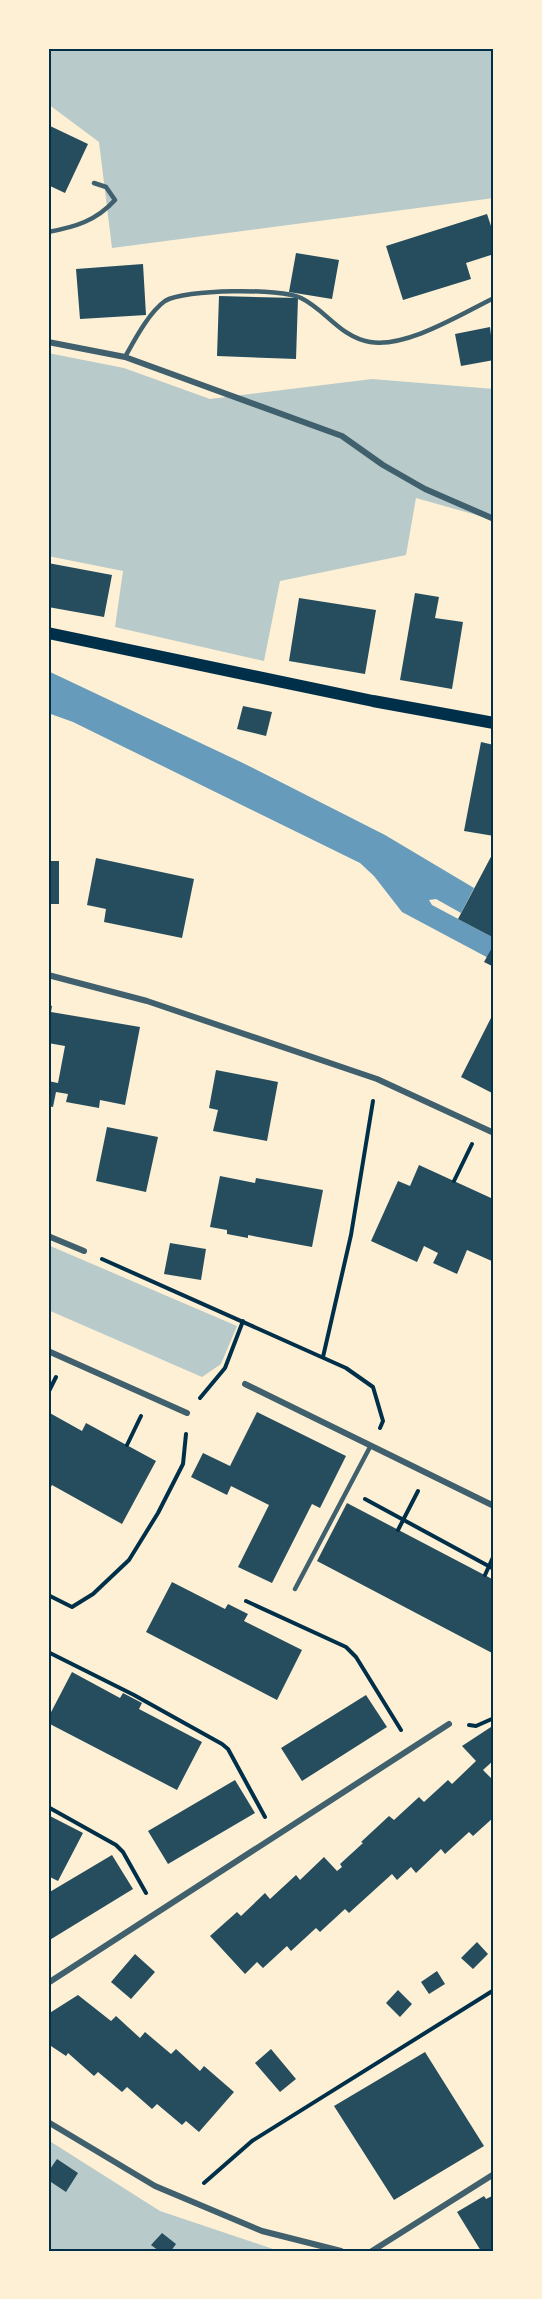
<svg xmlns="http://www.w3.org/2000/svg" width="542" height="2299" font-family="Mulish,sans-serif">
  <rect width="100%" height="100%" fill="#fdf0d5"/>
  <path fill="#b9caca" d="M48 48H494V198L112 248 99 142 48 104Z
    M48 353 124 368 210 399 372 379 494 389V520L416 498 406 555 280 581 264 661 115 627 123 571 48 556Z
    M48 1245 237 1326 221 1364 202 1377 48 1310Z
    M48 2140 160 2211 279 2251H48Z"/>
  <path fill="#669bbc" d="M48 671 245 764 385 835 474 888 461 913 436 899 429 900 432 905 494 938V961L402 912 374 876 360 863 73 722 48 713Z"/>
  <path fill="#264d5e" d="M48 125 88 144 65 193 48 185Z
    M487 214 494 235V254L466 263 471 279 403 300 386 246Z
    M296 253 339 260 332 299 289 292Z
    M143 264 146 315 80 319 76 269Z
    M219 296 298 298 296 359 217 356Z
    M490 327 494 360 461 366 455 334Z
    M48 563 112 575 104 617 48 607Z
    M415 593 439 597 435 618 463 622 452 689 400 680Z
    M299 598 376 610 365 674 289 661Z
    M243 706 272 712 266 736 237 729Z
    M481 742 494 745V836L464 831Z
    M494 851V938L458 919Z
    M96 858 194 879 182 938 104 922 106 909 87 905Z
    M48 861H59V904H50V920Z
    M494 944 491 959 494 960V967L484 962Z
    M48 1005 52 1006 51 1012 140 1027 125 1105 100 1100 99 1108 66 1102 68 1094 56 1092 53 1107 48 1106V1081L58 1083 65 1046 48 1043Z
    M494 1012V1094L461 1077Z
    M216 1070 278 1082 267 1141 213 1131 218 1110 209 1108Z
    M107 1127 158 1137 146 1192 96 1181Z
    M419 1165 491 1198 494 1192V1262L467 1250 457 1274 433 1263 438 1253 424 1246 417 1262 371 1241 398 1181 410 1186Z
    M220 1176 255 1183 256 1178 323 1190 312 1247 248 1235V1238L227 1234V1230L210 1227Z
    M170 1243 206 1249 201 1280 164 1274Z
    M48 1412 82 1431 86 1423 156 1461 122 1524 52 1485 48 1492Z
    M257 1412 346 1456 320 1508 312 1504 272 1583 238 1567 269 1505 231 1486 227 1495 191 1477 203 1453 230 1466Z
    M347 1503 494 1580V1654L317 1561Z
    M172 1582 225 1609 228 1604 248 1614 244 1621 302 1650 277 1700 146 1632Z
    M72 1672 120 1698 123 1693 142 1703 139 1709 202 1742 177 1790 48 1723V1718Z
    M366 1695 387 1727 302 1781 281 1748Z
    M494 1725V1760L483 1770 494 1781V1817L473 1836 469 1832 445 1854 441 1849 416 1873 411 1867 397 1880 392 1874 349 1913 345 1909 320 1932 316 1928 291 1951 287 1946 263 1968 257 1962 245 1974 210 1936 237 1912 241 1916 265 1893 270 1899 296 1875 300 1880 324 1857 337 1871 342 1867 340 1864 363 1843 361 1842 389 1816 394 1820 419 1797 424 1802 448 1780 452 1784 476 1761 462 1746Z
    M235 1780 255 1813 168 1864 148 1831Z
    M48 1815 83 1833 58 1881 48 1876Z
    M112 1855 133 1889 48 1941V1893Z
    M477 1942 488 1954 473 1969 461 1958Z
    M135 1954 155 1972 131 1999 111 1982Z
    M437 1971 445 1984 429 1994 421 1982Z
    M398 1990 412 2004 400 2017 386 2003Z
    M78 1995 111 2021 116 2016 140 2038 145 2032 171 2054 176 2049 200 2071 204 2066 234 2092 199 2132 186 2121 182 2125 157 2104 152 2109 127 2087 122 2092 98 2072 94 2076 68 2053 66 2056 48 2044V2014Z
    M271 2049 296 2079 280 2092 255 2063Z
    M425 2052 484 2146 394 2200 334 2106Z
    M57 2159 78 2173 66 2192 48 2180V2172Z
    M494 2195V2251H481L457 2212 484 2196 486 2199Z
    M162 2233 176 2244 171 2251H159L151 2245Z"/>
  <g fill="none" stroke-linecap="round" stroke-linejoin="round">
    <path stroke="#003049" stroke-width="4" d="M454 1181 472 1144
      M102 1259 346 1368 373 1387 383 1421 380 1428
      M323 1357 351 1235 373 1101
      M48 1393 56 1377
      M200 1398 225 1368 243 1321
      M127 1445 141 1416
      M365 1499 494 1569
      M398 1530 418 1491
      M485 1575 494 1555
      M48 1595 72 1607 93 1594 129 1560 158 1513 183 1464 186 1434
      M246 1601 346 1647 356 1657 401 1730
      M48 1652 134 1695 222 1744 228 1749 265 1817
      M469 1725 476 1726 494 1718
      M48 1807 116 1845 123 1852 146 1893
      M204 2183 252 2141 494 1990"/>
    <path stroke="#3f606c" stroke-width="4.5" d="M48 232C75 227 96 221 115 200L106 187 94 183
      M125 357C134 341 149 312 165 301 184 289 281 288 301 298 326 310 340 337 370 342 407 348 461 314 494 298
      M295 1589 370 1447"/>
    <path stroke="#3f606c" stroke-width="6" d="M48 342 125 357 342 436 383 465 425 489 494 519
      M48 975 147 1001 377 1079 494 1133
      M48 1236 84 1251
      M48 1351 187 1413
      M245 1384 494 1506
      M48 1983 449 1724
      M48 2122 155 2186 262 2231 341 2251
      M372 2251 494 2174"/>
    <path stroke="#003049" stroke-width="12" d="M48 633 373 701 494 723"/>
  </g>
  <rect width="542" height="2299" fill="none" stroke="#fdf0d5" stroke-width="99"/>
  <rect x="50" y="50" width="442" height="2200" fill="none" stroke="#003049" stroke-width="2"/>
</svg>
